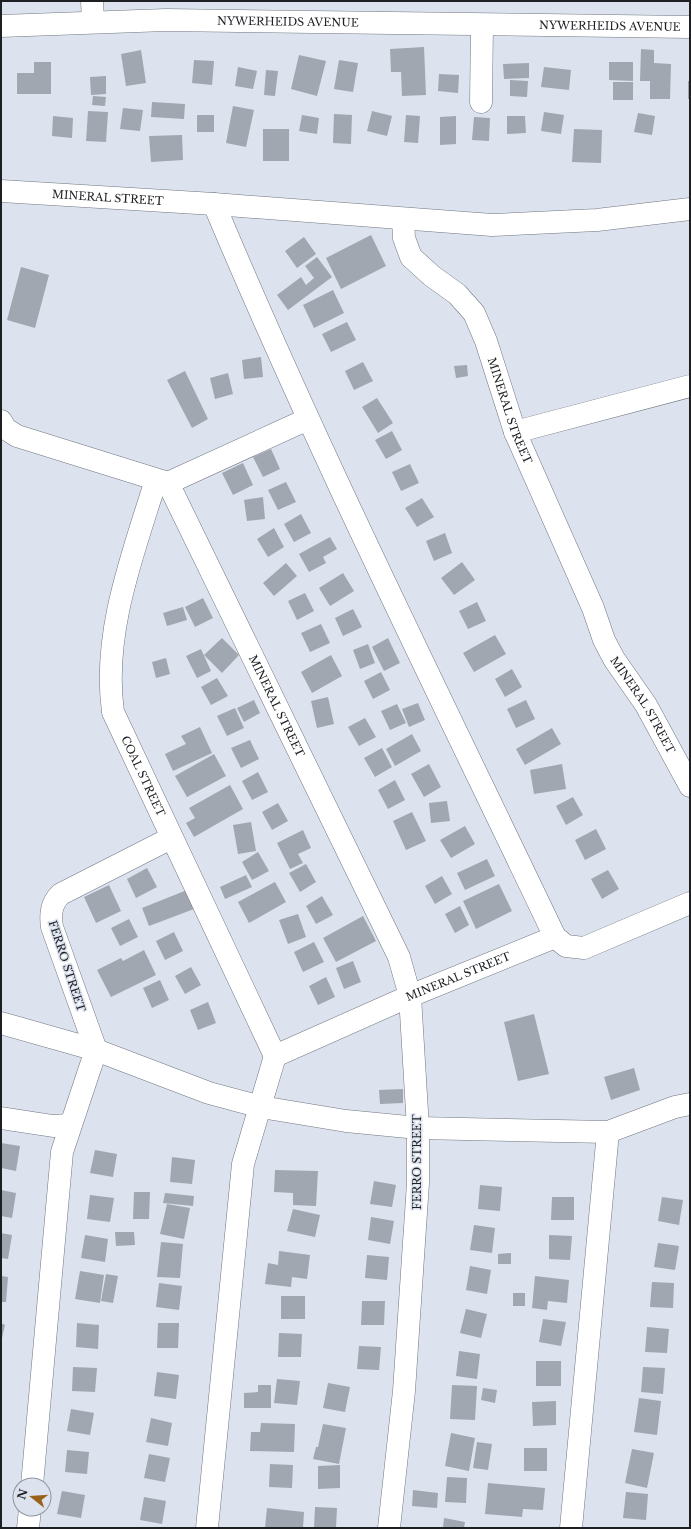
<svg xmlns="http://www.w3.org/2000/svg" width="691" height="1529" font-family="'Libre Baskerville',serif">
  <rect width="100%" height="100%" fill="#dce3ee"/>
  <path fill="#a0a7b1" d="M424 47 426 95 402 96 401 72H391L390 49Z
    M641 49 654 50V63L671 64 670 99H650V81H640Z
    M141 50 146 83 126 86 121 54Z
    M299 55 326 61 317 96 291 89Z
    M194 60 214 61 212 85 192 83Z
    M339 60 358 63 353 92 334 89Z
    M34 62H51V94H17V73H34Z
    M609 62H633V81L609 80Z
    M529 63V78L504 79 503 64Z
    M238 67 257 71 253 89 235 86Z
    M544 67 571 70 569 90 541 87Z
    M266 70 278 71 275 96 264 95Z
    M439 74 459 75 458 93 438 91Z
    M106 76V94L91 95 90 77Z
    M510 80 528 81 527 97 510 96Z
    M688 81H690V99H688Z
    M613 82H633V100H613Z
    M93 96 106 97 105 106 92 105Z
    M152 102 185 104 184 119 151 117Z
    M233 106 254 110 246 147 226 143Z
    M123 108 143 110 140 131 120 129Z
    M88 111 108 112 106 142 86 141Z
    M372 111 392 116 387 136 367 131Z
    M544 112 564 115 561 134 541 131Z
    M638 113 655 116 652 135 634 132Z
    M334 114 352 115 351 144 333 143Z
    M197 115H214V132H197Z
    M302 115 319 118 317 134 299 131Z
    M406 115 420 116 418 143 404 142Z
    M53 116 73 118 72 138 52 136Z
    M456 116V144L440 145V117Z
    M507 116H525L526 133 507 134Z
    M474 117 490 118 489 141 472 140Z
    M263 129H289V161H263Z
    M574 129 602 130 601 163 572 162Z
    M182 135 183 160 151 162 149 136Z
    M371 235 386 266 341 289 326 258Z
    M304 237 316 254 297 268 285 251Z
    M317 257 332 277 288 310 277 295 301 277 306 285 314 278 305 266Z
    M21 267 49 275 35 328 7 320Z
    M333 290 344 313 314 328 303 305Z
    M347 322 356 340 331 352 322 334Z
    M261 357 263 377 244 379 242 360Z
    M363 362 373 381 354 390 345 371Z
    M467 365 468 376 456 378 454 366Z
    M185 371 208 419 192 428 167 380Z
    M228 373 233 394 215 399 210 378Z
    M377 398 393 423 378 433 362 407Z
    M392 431 402 450 386 459 375 440Z
    M271 449 280 469 263 477 253 457Z
    M243 463 253 485 233 495 222 473Z
    M410 464 419 483 401 491 392 472Z
    M286 482 296 502 278 510 268 490Z
    M263 497 265 519 247 521 244 500Z
    M422 498 434 517 417 527 405 508Z
    M301 514 311 533 294 542 284 524Z
    M274 528 284 547 268 557 257 539Z
    M445 533 452 553 434 561 426 541Z
    M330 537 337 549 323 557 326 563 309 572 299 554Z
    M462 562 475 580 454 595 441 578Z
    M286 563 297 576 274 596 263 583Z
    M343 573 354 591 330 606 319 588Z
    M305 593 314 611 297 620 288 601Z
    M203 598 213 618 195 627 185 607Z
    M477 602 486 621 468 629 459 611Z
    M183 607 187 620 167 626 163 613Z
    M353 609 362 627 343 636 335 618Z
    M321 624 330 643 310 652 301 633Z
    M495 635 506 654 474 672 463 653Z
    M222 638 239 655 222 673 204 655Z
    M388 638 400 663 384 671 372 647Z
    M368 644 375 663 360 669 353 650Z
    M201 649 211 671 197 678 186 656Z
    M331 655 342 676 312 693 301 672Z
    M166 658 170 674 156 678 152 662Z
    M512 669 522 687 505 697 495 679Z
    M381 672 390 690 373 699 364 681Z
    M217 678 228 696 211 705 201 687Z
    M328 697 334 724 317 728 311 701Z
    M254 700 260 713 244 722 237 708Z
    M526 700 535 719 516 728 507 709Z
    M418 703 425 720 409 727 402 709Z
    M397 704 406 723 390 730 381 711Z
    M235 708 244 728 227 736 217 716Z
    M365 718 376 737 359 746 348 727Z
    M200 727 212 753 173 771 165 754 186 744 181 736Z
    M552 728 561 744 525 765 516 749Z
    M412 734 421 751 395 766 386 749Z
    M250 740 259 759 241 768 231 748Z
    M382 748 392 767 375 777 364 758Z
    M214 754 226 776 187 797 175 776Z
    M429 764 441 787 424 797 411 774Z
    M562 764 566 789 534 794 530 770Z
    M258 772 268 792 252 800 242 781Z
    M395 780 405 800 388 809 378 790Z
    M230 785 243 809 194 837 186 823 195 818 189 808Z
    M573 797 583 815 566 825 556 806Z
    M447 801 450 821 431 823 429 803Z
    M278 803 288 821 272 830 262 812Z
    M412 812 426 841 406 850 393 821Z
    M251 822 256 851 238 854 233 825Z
    M465 826 475 844 451 858 440 840Z
    M596 829 606 849 585 860 575 840Z
    M303 830 311 848 298 854 303 863 290 869 277 843Z
    M258 852 269 871 252 880 242 862Z
    M487 859 495 876 465 890 457 873Z
    M306 864 316 882 300 892 289 873Z
    M147 868 157 887 136 898 127 879Z
    M608 870 619 889 602 899 591 879Z
    M246 875 252 887 225 899 220 887Z
    M442 876 452 894 435 904 425 886Z
    M275 882 286 902 249 923 238 902Z
    M499 884 512 911 476 929 463 901Z
    M109 885 121 911 96 923 84 897Z
    M187 890 194 909 149 926 142 908Z
    M322 896 333 915 316 924 306 906Z
    M460 906 469 925 455 933 445 914Z
    M298 914 306 937 288 944 279 920Z
    M363 916 376 941 336 962 323 938Z
    M129 919 138 937 120 946 111 928Z
    M174 932 183 951 165 960 156 941Z
    M314 942 324 962 303 972 294 952Z
    M144 950 156 975 111 997 97 970 121 958 123 961Z
    M353 961 361 982 344 989 336 968Z
    M191 967 201 985 185 994 175 976Z
    M326 977 335 997 318 1005 309 986Z
    M160 980 169 1000 152 1008 143 988Z
    M208 1002 216 1023 198 1030 190 1010Z
    M534 1014 549 1074 518 1081 504 1022Z
    M634 1068 640 1090 611 1100 604 1077Z
    M403 1089V1103L380 1104 379 1090Z
    M1 1143 20 1146 16 1171 1 1168Z
    M95 1150 117 1154 113 1177 90 1173Z
    M172 1157 195 1160 192 1184 170 1182Z
    M275 1170 318 1171 316 1206 293 1205V1193L274 1192Z
    M374 1181 396 1185 392 1207 370 1204Z
    M480 1185 502 1187 500 1211 478 1209Z
    M1 1190 16 1193 12 1218 1 1216Z
    M134 1192H150L149 1219H133Z
    M165 1193 194 1196 193 1206 163 1203Z
    M90 1195 114 1198 110 1222 87 1219Z
    M552 1197H574V1220H551Z
    M662 1197 683 1200 679 1225 658 1221Z
    M167 1204 190 1208 184 1239 160 1234Z
    M293 1209 320 1215 315 1237 287 1231Z
    M371 1217 394 1221 390 1244 368 1240Z
    M474 1225 495 1228 492 1253 470 1250Z
    M115 1232H134L135 1245 116 1246Z
    M1 1233 12 1235 8 1259 1 1258Z
    M85 1235 108 1239 105 1262 81 1258Z
    M549 1235 572 1236 570 1260 549 1259Z
    M161 1242 183 1244 180 1278 157 1277Z
    M658 1243 679 1246 675 1270 654 1267Z
    M279 1251 310 1255 307 1279 292 1277 291 1287 265 1284 268 1263 278 1265Z
    M511 1253V1264H498V1254Z
    M367 1255 389 1257 387 1280 365 1278Z
    M470 1266 491 1270 487 1294 466 1290Z
    M80 1271 104 1275 100 1303 75 1299Z
    M106 1274 118 1276 113 1303 101 1301Z
    M1 1276 8 1277 6 1302H1Z
    M535 1276 569 1280 567 1303 548 1301 547 1310 532 1308Z
    M652 1282 674 1283 673 1308 650 1307Z
    M159 1283 182 1286 179 1310 156 1307Z
    M513 1293H525V1306H513Z
    M281 1296H305V1319H281Z
    M362 1301H385L384 1325H361Z
    M466 1309 487 1314 481 1338 460 1333Z
    M543 1319 566 1322 561 1346 539 1342Z
    M1 1323 5 1325 2 1338H1Z
    M77 1323 99 1325 98 1349 76 1347Z
    M158 1323H179L178 1348H157Z
    M647 1327 669 1329 667 1353 645 1352Z
    M279 1333 302 1334 301 1357H278Z
    M359 1346 381 1347 379 1370 357 1369Z
    M459 1351 480 1354 477 1379 456 1376Z
    M536 1361H561V1386H536Z
    M73 1367 97 1368 95 1392 72 1391Z
    M643 1367 665 1368 663 1394 641 1392Z
    M157 1372 179 1375 176 1399 154 1396Z
    M277 1379 300 1381 297 1405 274 1403Z
    M328 1383 350 1387 345 1412 323 1408Z
    M258 1385H271V1408H244V1393L258 1392Z
    M452 1385 477 1386 475 1420 450 1419Z
    M483 1388 497 1390 495 1403 481 1400Z
    M639 1398 661 1401 657 1435 634 1432Z
    M556 1401V1425L533 1426 532 1402Z
    M71 1409 94 1413 90 1435 67 1431Z
    M151 1418 172 1423 168 1446 146 1442Z
    M261 1423 295 1424 294 1452 250 1451 251 1432H260Z
    M323 1424 346 1428 339 1464 313 1459 316 1447H318Z
    M451 1433 475 1438 469 1471 445 1466Z
    M477 1442 492 1444 488 1470 473 1468Z
    M524 1448H547V1471H524Z
    M632 1449 654 1453 647 1488 625 1483Z
    M67 1450 89 1452 87 1474 65 1472Z
    M149 1454 170 1458 165 1482 144 1478Z
    M270 1464 293 1465 292 1488 269 1487Z
    M340 1465V1488L318 1489V1466Z
    M447 1477 467 1478 466 1503 445 1502Z
    M488 1483 545 1488 543 1510 523 1509 522 1517 485 1514Z
    M413 1490 438 1493 437 1508 412 1506Z
    M62 1491 85 1495 81 1518 57 1514Z
    M626 1492 648 1494 646 1520 623 1518Z
    M144 1497 166 1501 162 1524 140 1520Z
    M315 1507 337 1508 336 1528H314Z
    M267 1508 304 1512 303 1528H265Z
    M444 1518 465 1522 464 1528H443Z"/>
  <g fill="none" stroke-linecap="round" stroke-linejoin="round">
    <defs>
      <g id="minor">
        <path d="M92 1 93 21"/>
        <path id="s1" d="M1 26 166 20 690 27"/>
        <path d="M481 102 482 25"/>
        <path id="s2" d="M1 191 214 204 492 225 597 220 690 209"/>
        <path id="s3" d="M403 219 404 238 411 257 432 276 457 294 474 313 486 341 515 432 593 608 604 640 614 659 646 705 690 786"/>
        <path id="s4" d="M308 419 168 483 399 957 410 996 418 1128V1183L404 1391 389 1528"/>
        <path d="M1 421 6 429 17 436 168 483"/>
        <path d="M515 432 690 386"/>
        <path id="s5" d="M156 480C133 554 102 633 113 712L275 1056"/>
        <path d="M555 937 566 946 584 948 690 903"/>
        <path d="M1 1023 96 1050 209 1093 261 1107 346 1121 418 1128 608 1132 675 1107 690 1104"/>
        <path d="M96 1050 52 927C50 914 51 903 61 894L171 838"/>
        <path d="M1 1118 53 1126 70 1125"/>
        <path d="M32 1485 62 1152 96 1050"/>
        <path d="M28 1528 30 1509"/>
        <path id="s6" d="M207 1528 243 1164 275 1056 410 996 555 937C439 694 318 452 214 204"/>
        <path d="M571 1528 608 1132"/>
      </g>
    </defs>
    <use href="#minor" stroke="#707680" stroke-width="23"/>
    <use href="#minor" stroke="#fff" stroke-width="22"/>
  </g>
  <g text-anchor="middle" stroke-width="3" stroke-linejoin="round" paint-order="stroke">
    <g font-size="11" fill="#1d1f23" stroke="#dce3ee">
      <text dy="4" stroke="none"><textPath href="#s1" startOffset="287">NYWERHEIDS AVENUE</textPath></text>
      <text dy="4" stroke="none"><textPath href="#s1" startOffset="609">NYWERHEIDS AVENUE</textPath></text>
      <text dy="4" stroke="none"><textPath href="#s2" startOffset="107">MINERAL STREET</textPath></text>
      <text dy="4" stroke="none"><textPath href="#s3" startOffset="228">MINERAL STREET</textPath></text>
      <text dy="4" stroke="none"><textPath href="#s3" startOffset="552">MINERAL STREET</textPath></text>
      <text dy="4" stroke="none"><textPath href="#s4" startOffset="402">MINERAL STREET</textPath></text>
      <text dy="4" stroke="none"><textPath href="#s5" startOffset="309">COAL STREET</textPath></text>
      <text transform="translate(67 966) rotate(72)" y="4">FERRO STREET</text>
      <text dy="4" stroke="none"><textPath href="#s6" startOffset="678">MINERAL STREET</textPath></text>
      <text transform="translate(417 1162) rotate(-90)" y="4">FERRO STREET</text>
    </g>
  </g>
  <rect width="691" height="1529" fill="none" stroke="#1d1f23" stroke-width="4"/>
  <g transform="translate(32 1497) rotate(287)"><circle r="19" fill="#dce3ee" stroke="#90959d"/>
  <path d="M0-3L7 15L0 10L-7 15Z" fill="#98621b"/>
  <text y="-6" font-size="11" font-weight="bold" text-anchor="middle" fill="#1d1f23">N</text>
  </g>
</svg>
